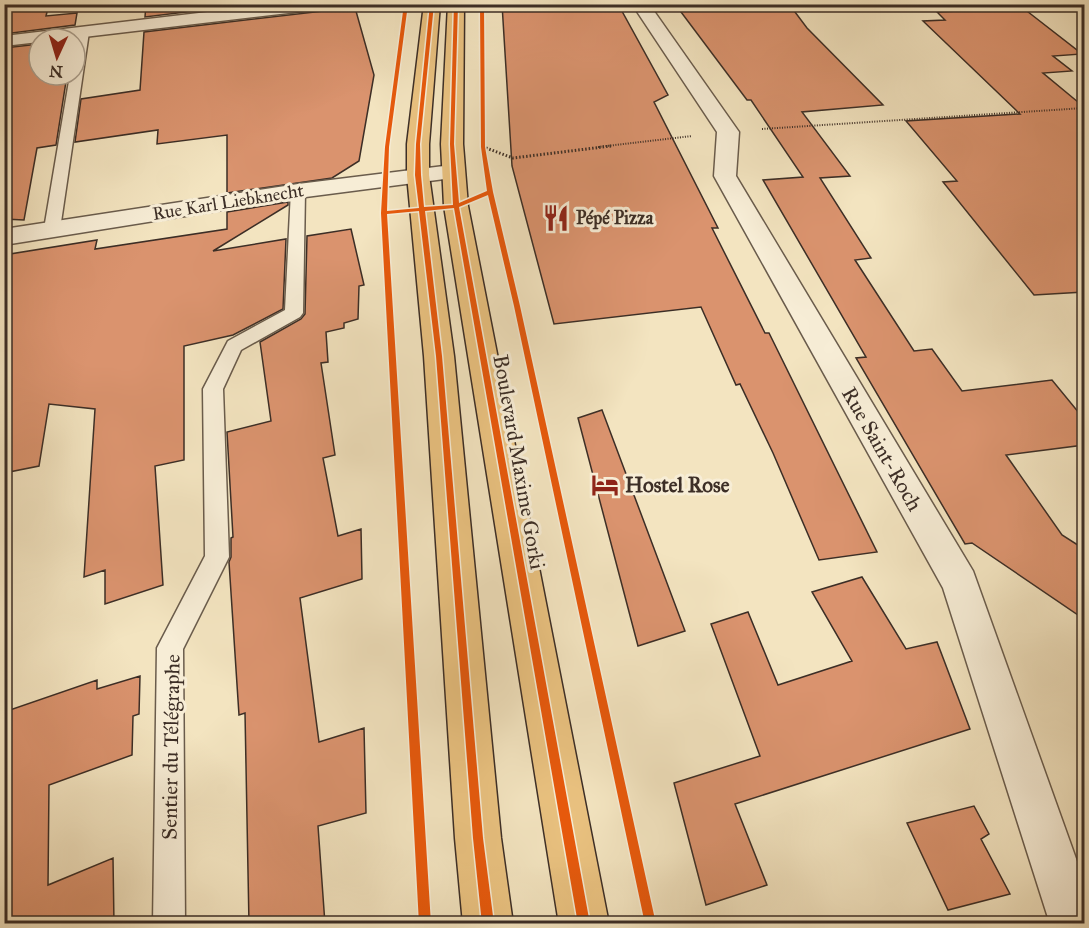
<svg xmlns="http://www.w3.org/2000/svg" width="1089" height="928" font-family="'IM FELL Great Primer',serif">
  <rect width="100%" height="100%" fill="#f3e4c0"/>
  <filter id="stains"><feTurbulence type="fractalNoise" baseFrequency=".00333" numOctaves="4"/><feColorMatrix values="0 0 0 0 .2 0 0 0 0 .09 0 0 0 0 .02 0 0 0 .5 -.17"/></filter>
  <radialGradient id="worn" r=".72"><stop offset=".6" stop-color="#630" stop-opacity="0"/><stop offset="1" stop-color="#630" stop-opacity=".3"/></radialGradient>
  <path fill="#da936e" stroke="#3c2e26" stroke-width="1.5" d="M4 4H49L46 16 77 13 75 25 4 34Z
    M146 4H252L145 17Z
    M333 4H354L374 75 359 161 332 178 227 193V135L157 144 158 130 75 142 81 99 140 90 144 32 323 11Z
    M502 4H618L668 95 654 102 718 228H712L765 333H769L877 552 819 560 773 453 740 384 736 385 701 307 554 324 512 166Z
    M675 4H789L807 28 883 105 802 112 850 176 820 178 871 258 855 260 914 351 932 349 962 391 1052 380 1084 419V445L1006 455 1062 535 1084 549V619L972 543 965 544 856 358 866 357 763 180 803 177 751 100H747Z
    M1023 8 1082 54 1053 56 1072 71 1043 73 1084 107V292L1034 295 943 182 957 181 906 121 1020 114 923 21 945 20 937 12Z
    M39 44V75H67L56 145 37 148 24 220 4 219V48Z
    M288 202V205L213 251 286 239 283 309 233 335 184 346V460L155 466 163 585 105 604V570L84 577 95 409 49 404 39 466 4 473V255L97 240 95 249 227 229V212Z
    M351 229 364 285 359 286 358 319 344 323V328L326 332 328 362 321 363 335 455 323 458 338 536 361 529 362 579 300 598 319 742 364 728 366 813 318 826 325 924H249L245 713 239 715 229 562 231 557V538L233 537 227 432 271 421 260 342 301 319 305 314 307 236Z
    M602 410 685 631 638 646 578 418Z
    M862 577 906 649 937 642 970 729 735 804 767 885 706 905 674 783 760 756 711 624 748 612 778 685 852 661 812 592Z
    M140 676 139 714 133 716 132 755 49 785 48 885 113 858 114 924H4V712L97 680V689Z
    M974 806 989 834 981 839 1010 894 948 910 907 823Z"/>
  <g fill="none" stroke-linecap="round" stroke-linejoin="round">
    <defs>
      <path id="service" d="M83 29 89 32 60 229 52 234 44 229 70 75H75L77 32Z
        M298 187 305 191 303 313 300 317 241 350 223 389 229 557 183 649 185 924H153L157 648 205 556 203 389 228 341 285 310 291 191Z"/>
      <path id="minor" d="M275 4H331L323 9 67 39H39V42L4 46V36Z
        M632 4H649L739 132 736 176 973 571 1084 881V924H1050L943 588 714 176 717 132Z
        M452 165 460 167 463 172 460 177 298 198 4 245V229L298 184Z"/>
      <path id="primary" d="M424 4H440L429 144V175L454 356 501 838 513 924H463L455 838 424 356 407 175V144Z
        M448 4H464L463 144 468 206 609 924H559L444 206 441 144Z"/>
    </defs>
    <use href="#service" stroke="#6a5c4c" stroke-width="3"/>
    <use href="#minor" stroke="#6a5c4c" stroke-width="3"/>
    <use href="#primary" stroke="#3c2e26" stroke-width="3"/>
    <path stroke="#3c2e26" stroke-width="2" stroke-dasharray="1 1.5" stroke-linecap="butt" d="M762 129 1084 108
      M598 147 692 136"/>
    <path stroke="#3c2e26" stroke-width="3" stroke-dasharray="1.5 2" stroke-linecap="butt" d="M486 148 513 158 611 146"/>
    <use href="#service" fill="#f7edd6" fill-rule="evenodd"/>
    <use href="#minor" fill="#f7edd6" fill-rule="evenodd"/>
    <use href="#primary" fill="#eac280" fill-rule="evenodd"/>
    <defs>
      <path id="cycleway" d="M404 4H408L389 147 387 211 419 208 415 175 416 144 430 4H434L420 144 421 175 424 207 453 205 450 144 454 4H458L454 144 459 203 487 191 481 147 480 4H484L485 147 493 192 520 306 656 924H645L514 306 488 195 459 207 590 924H578L454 208 425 211 442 356 483 838 494 924H482L473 838 436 356 419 211 387 214 431 924H419L381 213 385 147Z"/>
    </defs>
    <use href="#cycleway" stroke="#f7edd6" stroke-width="3"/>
    <use href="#cycleway" fill="#e8590c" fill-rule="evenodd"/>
  </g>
  <defs>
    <symbol id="restaurant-bare" viewBox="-9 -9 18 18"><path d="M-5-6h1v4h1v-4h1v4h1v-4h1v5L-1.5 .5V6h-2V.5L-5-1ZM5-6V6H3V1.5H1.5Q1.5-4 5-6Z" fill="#8f2418" stroke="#f7edd6" stroke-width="2.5" paint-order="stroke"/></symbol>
    <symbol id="hotel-bare" viewBox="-9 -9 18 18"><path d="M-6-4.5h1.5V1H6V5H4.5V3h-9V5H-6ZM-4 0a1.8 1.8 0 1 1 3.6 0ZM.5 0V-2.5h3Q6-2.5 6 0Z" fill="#8f2418" stroke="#f7edd6" stroke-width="2.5" paint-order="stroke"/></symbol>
  </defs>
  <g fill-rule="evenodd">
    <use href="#restaurant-bare" x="537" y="199" width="38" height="38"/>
    <use href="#hotel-bare" x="586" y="466" width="38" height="38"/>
  </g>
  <g text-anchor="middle" stroke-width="6" stroke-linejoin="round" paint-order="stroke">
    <g font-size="18" fill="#3c2e26" stroke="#f7edd6">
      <text transform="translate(228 202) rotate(-9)" y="6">Rue Karl Liebknecht</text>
    </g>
    <g font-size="18" font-weight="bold" fill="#3c2e26" stroke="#f7edd6" text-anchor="start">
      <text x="576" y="224">Pépé Pizza</text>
    </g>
    <g font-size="21" fill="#3c2e26" stroke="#f7edd6">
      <text transform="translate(882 449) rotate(60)" y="7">Rue Saint-Roch</text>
      <text transform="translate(519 462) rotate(80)" y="7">Boulevard Maxime Gorki</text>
      <text transform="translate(171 747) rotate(-89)" y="7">Sentier du Télégraphe</text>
    </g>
    <g font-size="21" font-weight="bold" fill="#3c2e26" stroke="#f7edd6" text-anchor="start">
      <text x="625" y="492">Hostel Rose</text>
    </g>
  </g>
  <rect width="1089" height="928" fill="none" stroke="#f3e4c0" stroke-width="24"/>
  <rect x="6" y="6" width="1077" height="916" fill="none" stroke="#3c2e26" stroke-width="3"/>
  <rect x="12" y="12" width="1065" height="904" fill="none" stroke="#3c2e26" stroke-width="1.5"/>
  <g transform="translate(57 57) rotate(184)"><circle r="28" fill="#f7edd6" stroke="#aca190" stroke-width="1.5"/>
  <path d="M0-4.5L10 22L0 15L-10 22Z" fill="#8f2418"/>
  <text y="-9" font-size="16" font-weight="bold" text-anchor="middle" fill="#3c2e26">N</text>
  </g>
  <rect width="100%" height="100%" filter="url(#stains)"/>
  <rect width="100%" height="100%" fill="url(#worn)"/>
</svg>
